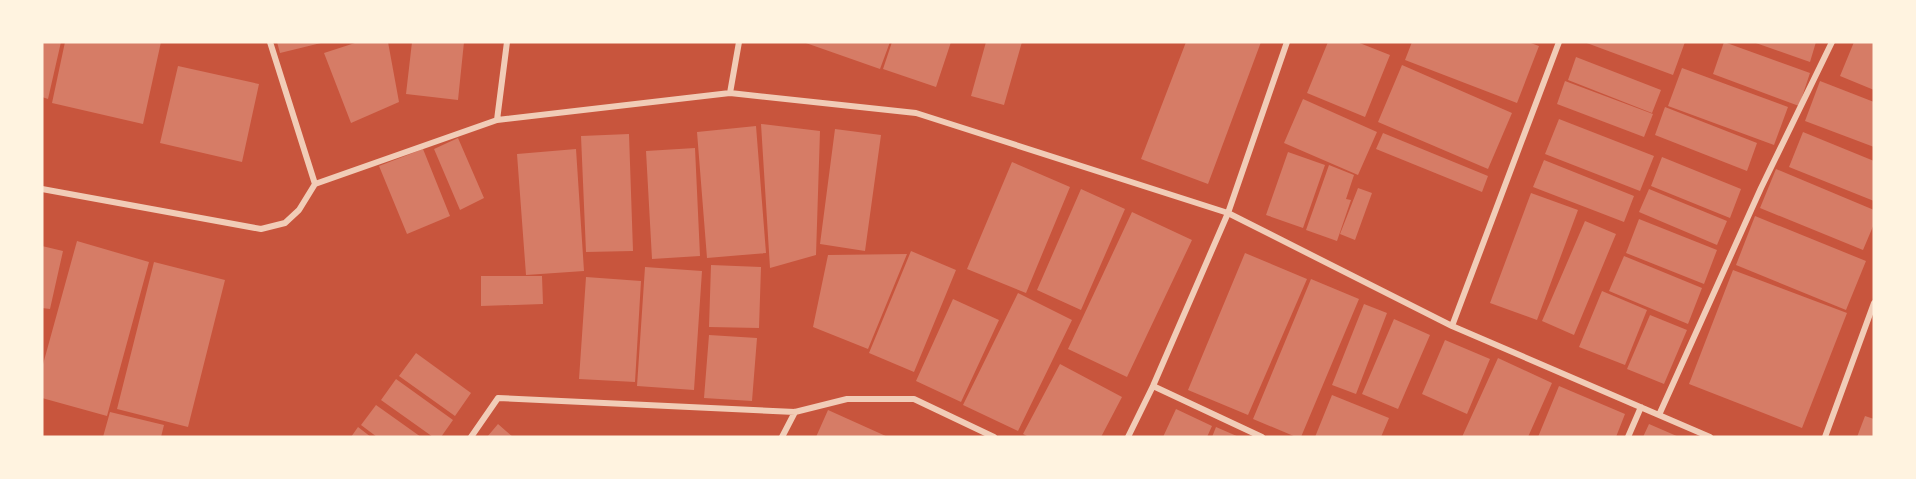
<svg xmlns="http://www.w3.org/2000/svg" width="1916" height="479" font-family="Raleway,sans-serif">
  <rect width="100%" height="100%" fill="#c8553d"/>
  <path fill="#d67c66" d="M42 42H61L48 99 42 97Z
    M65 42H161L143 124 52 103Z
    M277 42H321V43L280 53Z
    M358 42H388L399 102 351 123 324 53Z
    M412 42H464L458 100 406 94Z
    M803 42H890L880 69Z
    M892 42H951L936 87 883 69Z
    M986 42H1022L1004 105 971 96Z
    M1186 42H1261L1208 184 1141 159Z
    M1328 42H1357L1390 55 1365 117 1307 93Z
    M1412 42H1528L1539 46 1517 103 1405 60Z
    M1584 42H1685L1673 75Z
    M1724 42 1810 73 1799 106 1713 74Z
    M1753 42H1816L1810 62Z
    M1854 42H1874V90L1840 76Z
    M1576 57 1661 90 1652 113 1568 80Z
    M1402 65 1512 113 1488 169 1378 122Z
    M178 66 259 84 242 162 160 143Z
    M1682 68 1788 107 1774 145 1668 106Z
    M1565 81 1653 114 1644 137 1557 104Z
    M1820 81 1874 102V147L1805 121Z
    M1303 99 1377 132 1358 175 1284 143Z
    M1665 107 1757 143 1747 171 1655 135Z
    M1559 119 1654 156 1640 191 1545 154Z
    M761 124 820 131 816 255 770 268Z
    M756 126 766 253 707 258 697 132Z
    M835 129 881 135 865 251 820 244Z
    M1803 132 1874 161V201L1789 167Z
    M1383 133 1488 176 1482 192 1376 149Z
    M629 134 633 251 586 252 581 136Z
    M458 138 484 198 460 210 434 149Z
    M695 148 700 256 652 259 646 151Z
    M423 149 450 216 407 234 379 166Z
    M576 149 584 271 526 275 517 154Z
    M1288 152 1325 165 1303 228 1266 215Z
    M1662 157 1741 189 1730 218 1651 186Z
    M1544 160 1634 196 1624 222 1533 187Z
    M1012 162 1070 187 1026 293 967 269Z
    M1329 165 1354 175 1346 199 1351 200 1337 241 1306 230Z
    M1776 169 1874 210V224L1863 250 1760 208Z
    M1358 188 1372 193 1355 240 1340 234Z
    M1081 189 1125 209 1081 310 1037 290Z
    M1649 189 1727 221 1717 245 1639 212Z
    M1531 193 1578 210 1537 320 1490 303Z
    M1132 212 1192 240 1127 377 1068 349Z
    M1755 216 1866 261 1846 310 1736 265Z
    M1639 219 1717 250 1704 284 1626 253Z
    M1585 221 1616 234 1574 335 1542 321Z
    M77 241 149 262 107 416 42 398V368Z
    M42 246 63 251 50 309 42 308Z
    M911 251 956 270 914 372 869 353Z
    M1245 253 1307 279 1248 415 1188 390Z
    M907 254 868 349 813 327 828 255Z
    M1624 256 1702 288 1688 324 1609 291Z
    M154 262 225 280 188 427 117 409Z
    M711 265 761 267 759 328 709 327Z
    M645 267 702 271 694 390 637 386Z
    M1733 270 1847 313 1802 428 1689 384Z
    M481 276H542L543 304 481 306Z
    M586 277 641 281 635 382 579 379Z
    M1311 279 1359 299 1301 437H1296L1253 419Z
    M1602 291 1647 310 1625 365 1579 347Z
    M1018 293 1072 320 1018 431 963 405Z
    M953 299 999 320 961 402 916 381Z
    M1364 304 1387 313 1356 394 1332 385Z
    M1650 315 1687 330 1664 384 1627 369Z
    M1394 319 1430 335 1398 409 1362 394Z
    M709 335 757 338 752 401 704 398Z
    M1445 340 1490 359 1467 414 1422 394Z
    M416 353 471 393 455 416 399 376Z
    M1498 358 1552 383 1528 437H1462Z
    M1060 364 1122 397 1101 437H1029L1023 434Z
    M396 379 453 420 441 437H433L381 400Z
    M1559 386 1625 414 1616 437H1538Z
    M1332 395 1389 418 1381 437H1315Z
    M376 405 421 437H377L361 425Z
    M1176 409 1212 426 1207 437H1163Z
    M828 410 888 437H816Z
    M110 412 164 425 161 437H103Z
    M1865 416 1874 419V437H1857Z
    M498 424 513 437H487Z
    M1649 424 1679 437H1643Z
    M358 427 371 437H351Z
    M1216 427 1239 437H1212Z"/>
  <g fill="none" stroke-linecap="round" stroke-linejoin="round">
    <path stroke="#f1ccb7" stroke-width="6" d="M270 42 315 184
      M730 93 739 42
      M497 120 507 42
      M42 189 261 229 285 223 299 210 315 184 497 120 730 93 916 113 1228 213 1452 326 1710 437
      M1452 326 1559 42
      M1153 386 1262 437
      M1659 415 1761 188 1832 42
      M471 437 498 398 795 412 847 399H914L994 437
      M782 437 795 412
      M1128 437 1153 386 1228 213 1287 42
      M1628 437 1641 407
      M1825 437 1874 303"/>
  </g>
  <rect width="1916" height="479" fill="none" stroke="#fff3e0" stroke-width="87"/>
</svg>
